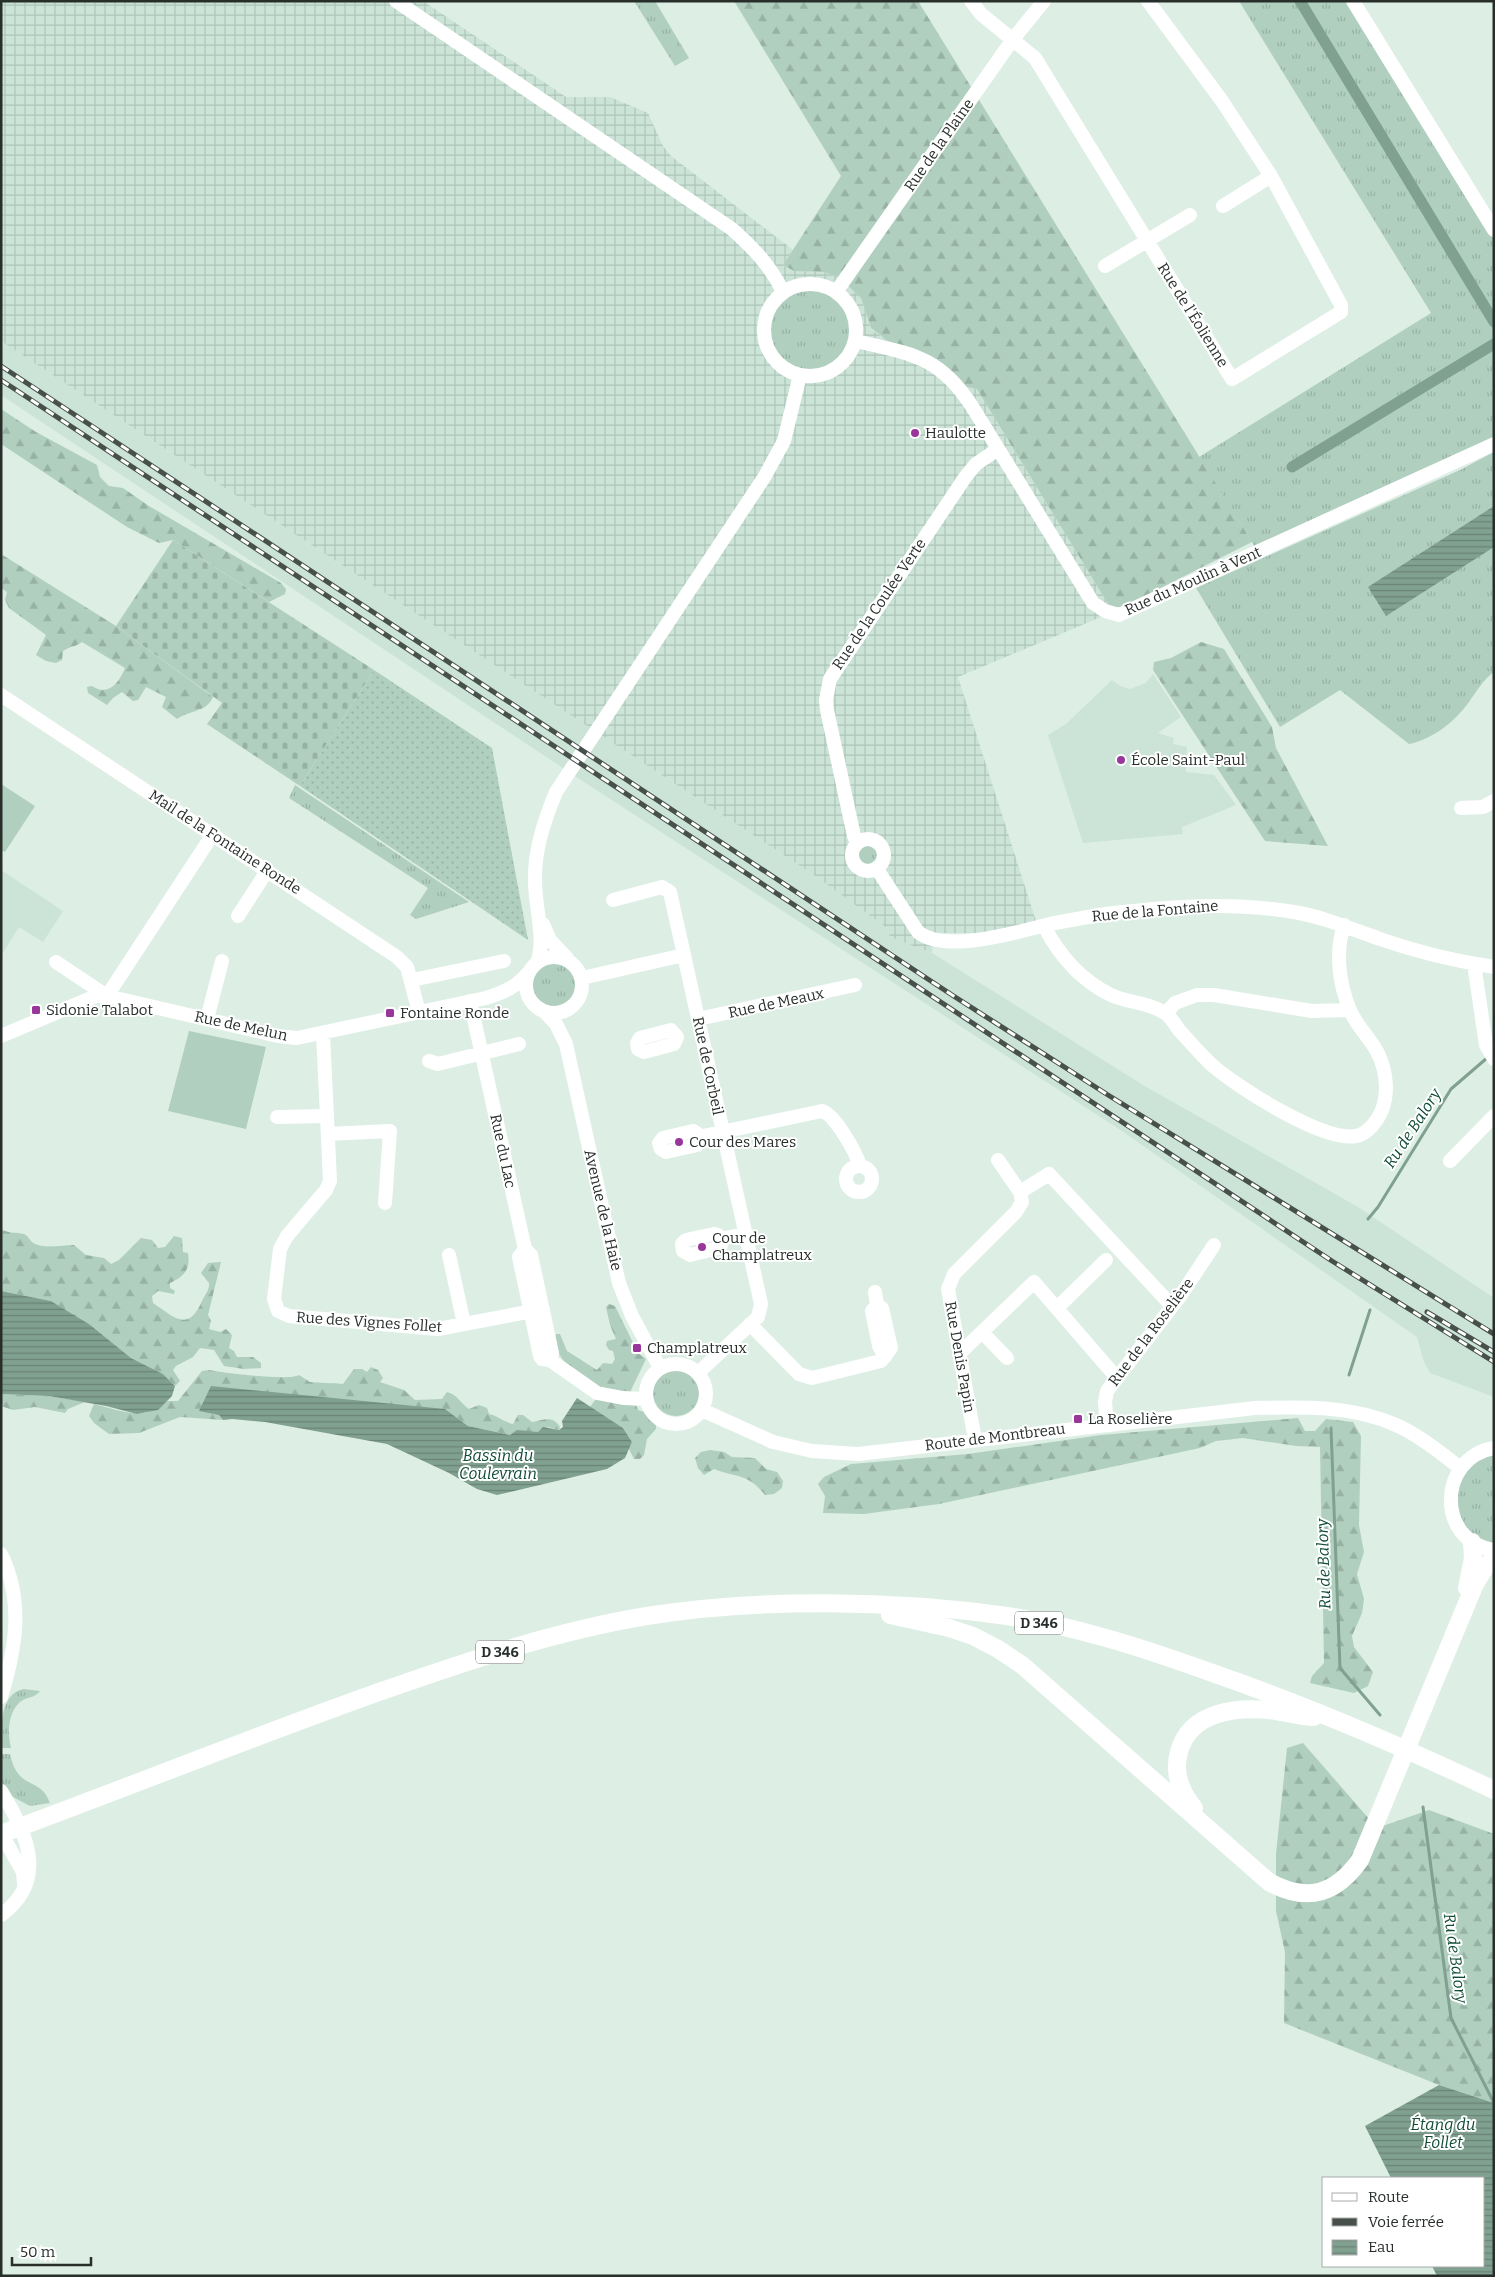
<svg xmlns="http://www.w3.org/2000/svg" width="1495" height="2277" font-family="Bitter,serif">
  <defs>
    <pattern id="industrial-grid" width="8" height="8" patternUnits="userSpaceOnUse" patternTransform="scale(1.25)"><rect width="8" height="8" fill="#cbe4d7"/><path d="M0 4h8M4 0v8" fill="none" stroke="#aec4b9"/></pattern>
    <pattern id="grass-tufts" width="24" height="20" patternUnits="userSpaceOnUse" patternTransform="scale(1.25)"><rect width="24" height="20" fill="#b0cfbf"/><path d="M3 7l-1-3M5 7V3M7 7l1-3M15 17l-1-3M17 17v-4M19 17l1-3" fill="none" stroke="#97b2a4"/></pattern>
    <pattern id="forest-firs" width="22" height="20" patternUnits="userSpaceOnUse" patternTransform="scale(1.25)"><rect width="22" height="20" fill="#b0cfbf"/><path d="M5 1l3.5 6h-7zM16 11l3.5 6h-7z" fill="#97b2a4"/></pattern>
    <pattern id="cemetery-stones" width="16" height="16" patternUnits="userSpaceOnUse" patternTransform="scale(1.25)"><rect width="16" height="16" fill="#b0cfbf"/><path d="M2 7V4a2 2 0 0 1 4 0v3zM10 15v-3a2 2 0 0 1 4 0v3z" fill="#97b2a4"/></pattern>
    <pattern id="garden-dots" width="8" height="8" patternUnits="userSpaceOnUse" patternTransform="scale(1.25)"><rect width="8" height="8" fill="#b0cfbf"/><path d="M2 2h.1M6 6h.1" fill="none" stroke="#97b2a4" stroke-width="1.8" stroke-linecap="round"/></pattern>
    <pattern id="water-rules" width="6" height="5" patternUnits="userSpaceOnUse" patternTransform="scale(1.25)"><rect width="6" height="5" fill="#80a090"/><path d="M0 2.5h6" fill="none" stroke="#698376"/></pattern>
  </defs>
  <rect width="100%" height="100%" fill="#ddeee5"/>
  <path fill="#cbe4d7" d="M1 341 814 875 887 928 890 937 932 953 1143 1085 1358 1207 1494 1298V1397L1430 1373 1424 1362 1417 1337 1119 1129 584 782 1 395Z
    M1153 674 1181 717 1158 733 1174 738 1173 744 1187 747 1186 772 1214 775 1236 805 1182 827 1183 834 1083 843 1048 735 1066 724 1112 680 1120 686 1130 689 1146 683Z
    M1 870 63 911 43 942 19 927 1 956Z"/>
  <path fill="url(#industrial-grid)" d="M1 1H423L566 97H610L648 113 663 146 671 156 793 250 783 265 794 271 824 272 841 279 861 298 871 329 889 342 914 348 938 361 957 376 967 387 977 389 1113 612 958 677 1036 921 985 933H933L932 953 890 937 887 928 814 875 1 341Z"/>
  <path fill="url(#grass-tufts)" d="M634 1H655L689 58 675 66Z
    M1239 1H1347L1494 239V439L1255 547 1199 457 1431 313Z
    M771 330a40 40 0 1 1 80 0a40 40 0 1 1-80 0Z
    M1494 452V672C1483 680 1479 688 1471 699 1457 720 1434 739 1409 744L1340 690 1280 727 1196 588 1460 470Z
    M295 785 469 902 416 919 410 915 428 888 289 798Z
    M858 855a9 9 0 1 1 18 0a9 9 0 1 1-18 0Z
    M529 983a24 24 0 1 1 48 0a24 24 0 1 1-48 0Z
    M653 1393a23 23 0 1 1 46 0a23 23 0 1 1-46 0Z
    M1494 1454V1544C1484 1540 1474 1537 1467 1528 1452 1508 1454 1476 1476 1462 1481 1458 1488 1456 1494 1454Z
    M24 1689 40 1691C36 1697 29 1697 23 1700 8 1709 7 1732 11 1748H1C1 1727 0 1693 24 1689Z
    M1 1754H10C18 1792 41 1776 50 1803L30 1806 11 1796 1 1782Z"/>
  <path fill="url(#forest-firs)" d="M734 1H918L1252 542 1113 612 977 389 967 387 957 376 938 361 914 348 889 342 871 328 861 298 841 279 824 272 794 271 783 265 841 176Z
    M1 409 36 432 97 465 100 477 109 486 123 488 149 506 281 583 286 589 285 594 269 602 173 540 159 543 127 527 1 444Z
    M1 554 116 626 213 697C207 712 190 710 177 719L162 707 166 697 146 687 138 700 133 701 122 692 113 698 107 705 88 693 87 687 92 686C108 697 119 683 125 668L82 642C76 647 70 646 63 651L62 660 56 663 46 661 36 655 46 635 9 608 5 600 7 592 1 588Z
    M1201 642 1224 649 1272 727 1276 748 1328 846 1265 841 1153 670 1154 662 1171 658Z
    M1 1229C9 1234 16 1232 24 1234 29 1236 30 1242 35 1244 47 1249 62 1245 74 1245L86 1255 104 1258 111 1264 119 1260 141 1238 152 1240 158 1248 165 1247 174 1236 182 1238 183 1252 188 1253C191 1270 183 1277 170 1283V1288L175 1291 174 1294 158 1291 152 1296 153 1303C173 1316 188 1334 202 1301 205 1295 210 1289 209 1283L201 1273 208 1263 221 1262 208 1315 211 1321 209 1329 220 1332 226 1329 232 1335 229 1348 234 1351 237 1357H253L261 1363V1368L244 1369 224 1366 214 1350 200 1348 193 1357 176 1366 173 1370 180 1381 175 1386 163 1374 131 1358 89 1324 51 1301 1 1291Z
    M609 1304 615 1306 638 1353 646 1359 631 1390 638 1410 644 1412 656 1424V1429L647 1439 644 1455 640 1459H634L629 1449 632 1442 623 1428 590 1407 598 1396C584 1383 549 1355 556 1334H560L567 1351 597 1370 603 1363 612 1364 615 1359 613 1351 609 1350 606 1345 607 1341 616 1339 610 1325 606 1307Z
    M371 1367 378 1370 383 1378 380 1382 404 1390 415 1400 442 1399 447 1392C458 1395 460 1403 469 1409L479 1405 487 1408 489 1414C498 1416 504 1422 513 1424L518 1415H523L532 1422C543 1420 553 1415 560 1427L559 1430 548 1427 538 1432 510 1435 468 1426 445 1409 219 1415 223 1420 180 1417 139 1433 109 1434 94 1423 89 1416 94 1404C120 1410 145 1423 167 1401H178L202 1371 209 1370C223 1373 290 1381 299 1375L310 1382 343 1384 354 1369H362L367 1372Z
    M1 1394 49 1396 85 1402 68 1409 65 1413 35 1407 13 1410 1 1406Z
    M1298 1418 1305 1431H1315L1326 1419 1353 1422 1361 1436 1359 1525 1364 1552 1357 1574 1364 1599 1362 1613 1352 1636 1354 1647 1373 1672 1368 1686 1354 1693 1310 1683 1312 1676 1324 1663 1320 1447 1296 1446 1243 1438 1216 1441 1200 1448 939 1504 864 1514 823 1513 825 1496 818 1484 824 1477 851 1464 968 1454 1101 1435Z
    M710 1450 724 1452 732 1457 755 1458 766 1469 777 1472 783 1481 782 1488 774 1494 765 1495C748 1473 737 1478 714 1469L704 1475 698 1468 695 1458 701 1452Z
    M1303 1743 1377 1828 1429 1810 1494 1834V2103L1439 2085 1284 2023 1285 1952 1276 1911V1854L1287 1748Z"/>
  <path fill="url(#cemetery-stones)" d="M173 540 374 670 300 786 207 724 222 703 116 626Z"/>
  <path fill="url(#garden-dots)" d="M374 670 492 748 528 940 300 786Z"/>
  <path fill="#b0cfbf" d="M1 784 35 806 5 852 1 850Z
    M189 1031 266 1047 246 1129 168 1111Z"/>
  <path fill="url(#water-rules)" d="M1494 506V547L1386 616 1368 587Z
    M1 1291 51 1301 89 1324 131 1358 163 1374 175 1386 172 1396 158 1410 137 1414 106 1406 49 1396 1 1394Z
    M211 1386 445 1409 468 1426 510 1435 517 1430 538 1432 543 1427 559 1430 563 1427 562 1421 577 1398 623 1428 632 1442 625 1458 607 1469 497 1495 477 1489 449 1473 387 1444 265 1422 232 1419 223 1420 219 1415 199 1411Z
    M1439 2085 1494 2103V2276H1437L1432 2266H1484V2178H1391L1365 2126Z"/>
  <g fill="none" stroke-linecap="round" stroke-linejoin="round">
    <path stroke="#80a090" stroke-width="3" d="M1368 1219 1378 1207 1451 1089 1487 1058
      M1349 1375 1370 1310
      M1331 1428 1340 1668 1380 1715
      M1423 1807 1451 2018 1494 2103"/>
    <path stroke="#80a090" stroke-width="11" d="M1300 1 1494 322
      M1292 467 1494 344"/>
    <path stroke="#fff" stroke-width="14" d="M396 1 732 229C753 248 771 266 783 292
      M971 1 981 14 1035 58 1232 379 1341 312V305L1271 176 1222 101 1148 1
      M1353 1 1494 230
      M1223 206 1271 176
      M1105 266 1190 215
      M764 330a46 46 0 1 1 92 0a46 46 0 1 1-92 0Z
      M836 292 1013 39 1044 1
      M856 341C912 354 940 356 973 408L1093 603 1105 611 1119 615 1494 444
      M1 695 397 957 407 967 419 1012
      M1461 808 1483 807 1494 801
      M852 855a16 16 0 1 1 32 0a16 16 0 1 1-32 0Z
      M857 843 854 836 827 710 826 700 830 679 966 476 976 464 998 449
      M877 869 918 932C945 954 1018 932 1050 924 1071 920 1092 916 1113 913 1174 906 1233 902 1294 912 1324 917 1351 929 1380 939 1417 952 1455 961 1494 967
      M613 900 662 887 670 892 684 955
      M238 916 267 871
      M543 924 550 940 567 958
      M1044 926C1059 955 1080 980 1111 995 1128 1003 1148 1002 1165 1013 1170 1016 1175 1024 1179 1030 1190 1042 1201 1055 1213 1066 1239 1088 1323 1142 1356 1136 1368 1134 1378 1120 1382 1110 1390 1089 1385 1062 1373 1045 1365 1033 1355 1023 1350 1010 1339 984 1335 952 1344 925
      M526 985a28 28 0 1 1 56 0a28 28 0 1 1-56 0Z
      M56 962 107 996
      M537 963C546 941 535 906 535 882 534 851 544 821 556 792L765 476 784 441 800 375
      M1474 964 1486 1045 1494 1059
      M582 978 684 955 761 1304 758 1317 698 1373
      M412 980 504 961
      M107 996 213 834
      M470 1001 525 1249 531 1255 552 1353 550 1360 597 1393 623 1398 646 1399
      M544 1011 556 1024 566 1044 619 1283 632 1316 660 1368
      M1166 1013 1175 1003 1197 995H1214L1312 1011 1350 1010
      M207 1019 222 961
      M698 1019 855 985
      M671 1030 677 1037 674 1044 644 1052 638 1049 637 1043 640 1038Z
      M323 1033 330 1181 326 1190 287 1236 280 1249 274 1299 278 1311 289 1316 438 1329 543 1309
      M1 1036 96 996H107L278 1036 297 1038 486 998C505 992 516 987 529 972
      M429 1061 438 1064 519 1044
      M277 1117 327 1116
      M693 1131 698 1134 699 1141 697 1145 666 1152 661 1149 659 1143 663 1138Z
      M328 1134 390 1131 385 1203
      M698 1137 822 1111C835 1115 856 1152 860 1166
      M1450 1161 1494 1116
      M846 1179a13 13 0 1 1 26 0a13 13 0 1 1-26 0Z
      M1020 1192 1049 1174 1172 1306
      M714 1234 718 1235 721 1245 718 1248 690 1255 683 1251 682 1244 686 1240Z
      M720 1239 745 1234
      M525 1249 519 1257 540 1356 542 1359 550 1360
      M449 1255 464 1324
      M877 1305 872 1311 879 1346 885 1357
      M1057 1308 1106 1260
      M750 1324 799 1374 812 1378 881 1361 891 1348 882 1308 877 1305 875 1292
      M982 1332 1007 1358
      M959 1354 1034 1282 1117 1378
      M646 1394a30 30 0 1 1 60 0a30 30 0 1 1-60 0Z
      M702 1410 773 1442 812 1451 858 1454 1255 1408C1303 1407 1351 1405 1396 1425 1415 1433 1444 1455 1460 1468
      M1107 1424 1105 1402 1107 1391 1181 1295 1214 1245
      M975 1440 948 1289 954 1274 1016 1212 1022 1202 1020 1192 998 1160
      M1494 1448C1437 1458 1436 1542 1494 1550
      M1 1554C24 1601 16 1648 1 1697
      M1 1791C27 1833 49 1880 1 1915
      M1 1833 23 1872 24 1884"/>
    <path stroke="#fff" stroke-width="18" d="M1467 1588 1473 1558 1472 1542
      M890 1615 949 1628 973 1636 998 1649 1022 1665 1269 1882C1307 1903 1336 1894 1360 1860L1475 1584 1486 1566 1494 1558
      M1194 1808C1180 1791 1173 1773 1179 1752 1190 1710 1240 1706 1276 1711 1289 1713 1301 1717 1314 1717
      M1 1834C126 1788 250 1738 376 1693 464 1662 555 1631 647 1616 759 1598 895 1600 1007 1616 1074 1626 1140 1647 1204 1670 1303 1704 1399 1745 1494 1790"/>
    <defs>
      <path id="rail" d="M1 366 952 995 1108 1095 1494 1334
        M1 380 1332 1261 1494 1362
        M1427 1312 1494 1352"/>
    </defs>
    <use href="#rail" stroke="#47504b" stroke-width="5"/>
    <use href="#rail" stroke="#fff" stroke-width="3" stroke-dasharray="9" stroke-linecap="butt"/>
  </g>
  <g fill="#98369c" stroke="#fff" stroke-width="2">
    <circle cx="915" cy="433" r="5"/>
    <circle cx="1121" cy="760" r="5"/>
    <rect x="31" y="1005" width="10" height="10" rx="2.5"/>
    <rect x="385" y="1008" width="10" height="10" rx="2.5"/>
    <circle cx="679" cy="1142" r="5"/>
    <circle cx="702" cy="1247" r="5"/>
    <rect x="632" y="1343" width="10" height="10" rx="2.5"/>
    <rect x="1073" y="1414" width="10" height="10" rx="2.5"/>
  </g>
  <g text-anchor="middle" stroke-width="4" stroke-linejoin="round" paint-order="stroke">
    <g fill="#fff" stroke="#686d6b" stroke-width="1">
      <rect x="1015" y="1611.5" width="48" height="23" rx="4"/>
      <rect x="476" y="1640.5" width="48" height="23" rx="4"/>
    </g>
    <g font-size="14" font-weight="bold" fill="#282f2b">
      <text x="1039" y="1628">D 346</text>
      <text x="500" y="1657">D 346</text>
    </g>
    <g font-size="15" fill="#282f2b" stroke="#fff">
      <text transform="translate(939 145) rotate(-55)" y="5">Rue de la Plaine</text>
      <text transform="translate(1193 315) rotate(58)" y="5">Rue de l'Éolienne</text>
      <text transform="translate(1193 581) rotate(-24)" y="5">Rue du Moulin à Vent</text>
      <text transform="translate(879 604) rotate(-56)" y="5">Rue de la Coulée Verte</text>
      <text transform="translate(225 842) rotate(33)" y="5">Mail de la Fontaine Ronde</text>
      <text transform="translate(1155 911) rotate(-5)" y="5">Rue de la Fontaine</text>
      <text transform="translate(776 1003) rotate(-12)" y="5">Rue de Meaux</text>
      <text transform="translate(241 1026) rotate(12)" y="5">Rue de Melun</text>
      <text transform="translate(708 1066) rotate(78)" y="5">Rue de Corbeil</text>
      <text transform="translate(503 1151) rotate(78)" y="5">Rue du Lac</text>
      <text transform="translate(603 1210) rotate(77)" y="5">Avenue de la Haie</text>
      <text transform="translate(369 1322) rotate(4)" y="5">Rue des Vignes Follet</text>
      <text transform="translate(1151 1332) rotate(-53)" y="5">Rue de la Roselière</text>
      <text transform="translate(960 1357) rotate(80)" y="5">Rue Denis Papin</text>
      <text transform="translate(995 1437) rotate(-7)" y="5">Route de Montbreau</text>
    </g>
    <g font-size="15" fill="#282f2b" stroke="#fff" text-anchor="start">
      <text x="925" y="438">Haulotte</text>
      <text x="1131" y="765">École Saint-Paul</text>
      <text x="46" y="1015">Sidonie Talabot</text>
      <text x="400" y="1018">Fontaine Ronde</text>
      <text x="689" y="1147">Cour des Mares</text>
      <text x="712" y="1243">Cour de<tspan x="712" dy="17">Champlatreux</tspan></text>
      <text x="647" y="1353">Champlatreux</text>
      <text x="1088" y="1424">La Roselière</text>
    </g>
    <g font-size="16" font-style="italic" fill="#104d36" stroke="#fff">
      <text transform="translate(1412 1128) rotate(-57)" y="6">Ru de Balory</text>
      <text x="498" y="1461">Bassin du<tspan x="498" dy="18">Coulevrain</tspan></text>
      <text transform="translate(1323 1564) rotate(-92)" y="6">Ru de Balory</text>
      <text transform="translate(1456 1958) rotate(82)" y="6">Ru de Balory</text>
      <text x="1443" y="2130">Étang du<tspan x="1443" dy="18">Follet</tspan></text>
    </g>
  </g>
  <rect width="1495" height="2277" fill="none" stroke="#282f2b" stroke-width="5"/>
  <rect x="1322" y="2177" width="162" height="90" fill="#ffffff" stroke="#a9acaa"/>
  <rect x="1332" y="2193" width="25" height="8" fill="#ffffff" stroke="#a9acaa"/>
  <text x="1368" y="2202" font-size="15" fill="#282f2b">Route</text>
  <rect x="1332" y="2218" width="25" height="8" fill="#47504b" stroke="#a9acaa"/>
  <text x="1368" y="2227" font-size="15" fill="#282f2b">Voie ferrée</text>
  <rect x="1332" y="2240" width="25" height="15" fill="url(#water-rules)" stroke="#a9acaa"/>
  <text x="1368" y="2252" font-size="15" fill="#282f2b">Eau</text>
  <path d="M12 2257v8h79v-8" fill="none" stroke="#282f2b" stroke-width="2.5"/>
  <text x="20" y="2257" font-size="15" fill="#282f2b" stroke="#ffffff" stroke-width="4" paint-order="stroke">50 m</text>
</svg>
